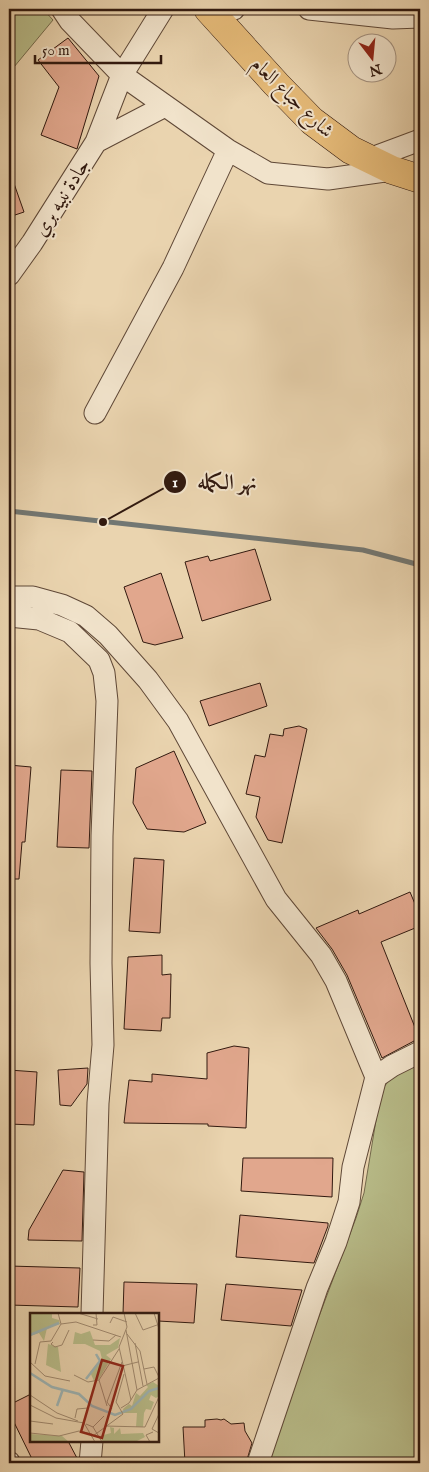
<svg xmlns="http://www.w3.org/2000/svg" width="429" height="1472" font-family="'IM FELL English',Amiri,serif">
  <rect width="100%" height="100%" fill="#ead4af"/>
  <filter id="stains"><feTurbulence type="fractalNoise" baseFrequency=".004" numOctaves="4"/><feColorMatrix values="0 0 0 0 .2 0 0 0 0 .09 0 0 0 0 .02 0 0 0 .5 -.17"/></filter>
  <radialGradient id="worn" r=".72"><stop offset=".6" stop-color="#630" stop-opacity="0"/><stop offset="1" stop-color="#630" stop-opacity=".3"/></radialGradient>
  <path fill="#b8bc89" stroke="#746a4c" d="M9 9H43L53 20 9 73Z
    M420 1061V1463H268L277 1428 356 1218 364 1193 378 1108 384 1087 393 1075Z"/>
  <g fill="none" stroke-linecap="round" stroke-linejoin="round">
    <path stroke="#727773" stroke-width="5" d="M9 511 363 550 420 565"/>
  </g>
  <path fill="#e1a78d" stroke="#31190f" d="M68 38 99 76 77 149 41 135 59 87 38 60Z
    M11 175 24 212 9 217V176Z
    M255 549 271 600 202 621 185 562 208 556 210 561Z
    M161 573 183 638 155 645 143 642 124 587Z
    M260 683 267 706 209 726 200 701Z
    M299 726 307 729 282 843 268 840 256 817 260 797 246 794 255 755 265 757 270 734 283 736 284 729Z
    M174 751 206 823 184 832 147 829 133 803 136 768Z
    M9 765 31 767 25 842H22L19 879H9Z
    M61 770 92 771 89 848 57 847Z
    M134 858 164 860 160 933 129 931Z
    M410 892 420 916V926L381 942 420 1040 414 1041 382 1058 347 975 332 949 316 928 358 910 359 914Z
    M162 955V975L171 974 170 1018H162L161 1031 124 1029 128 957Z
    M234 1046 249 1048 246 1128 208 1126V1124L124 1123 129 1080 152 1082V1074L207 1079V1053Z
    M88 1068 87 1084 71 1106 60 1105 58 1070Z
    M9 1070 37 1072 34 1125 9 1124Z
    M243 1158H333L332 1197 241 1191Z
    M63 1170 84 1172 82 1241 28 1240 29 1230Z
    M240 1215 328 1223V1226L314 1263 236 1257Z
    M9 1266 80 1268 78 1307 9 1305Z
    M124 1282 197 1284 194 1323 158 1321V1314H123Z
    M226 1284 302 1290 291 1326 221 1320Z
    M31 1394V1441H68L78 1460V1463H34L9 1412V1405Z
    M217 1419 221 1420 224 1419 231 1424 244 1423 245 1431 252 1443 246 1463H185L183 1427H205V1420Z"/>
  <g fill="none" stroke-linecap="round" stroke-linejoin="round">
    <defs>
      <path id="minor" d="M62 9 70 21 122 75 228 150 268 173 328 179 392 170
        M309 9 393 18 420 17
        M212 14 234 9
        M96 142 165 106
        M369 159 420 140
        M9 275 32 243 96 142 122 75 163 9
        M95 413 173 268 228 150
        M9 597H33L62 605 86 616 108 635 148 680 178 721 276 899 321 955 336 981 376 1077
        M9 616 39 619 70 632 99 660 104 673 107 701 102 836 101 963 103 1045 98 1103 92 1314
        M9 1462V1463
        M90 1463 92 1441
        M258 1463 317 1288 336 1242 349 1202 353 1167 376 1077 392 1066 420 1052"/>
      <path id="major" d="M208 9 276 84 312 121 351 150 392 170 420 179"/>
    </defs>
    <use href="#minor" stroke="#5f4837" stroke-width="23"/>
    <use href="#major" stroke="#31190f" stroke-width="29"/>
    <use href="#minor" stroke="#f1e3cb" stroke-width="21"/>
    <use href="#major" stroke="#e5ba78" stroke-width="28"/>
  </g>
  <g text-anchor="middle" stroke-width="4" stroke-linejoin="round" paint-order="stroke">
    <g font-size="20" fill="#31190f" stroke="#f1e3cb">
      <text transform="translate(293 97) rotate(44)" y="7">شارع جباع العام</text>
      <text transform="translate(61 197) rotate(-58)" y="7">جادة نبيه بري</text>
    </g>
  </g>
  <g transform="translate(30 1313)">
    <rect width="129" height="129" fill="#ead4af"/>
    <path d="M0 0H22V5L29 7 30 11 17 15 14 28 9 20 0 23ZM60 18 65 32H80L90 25 88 35 76 42 81 46 69 66 64 68 60 59 72 46 70 38 55 31H43L45 19 51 21ZM18 31 28 34 31 59 16 52ZM123 69 129 73V83L126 85 121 82 119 87 124 89 121 97 116 96 114 100 113 114H106L107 100H94L93 96 99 91 102 93 106 80 110 83 118 74 116 72ZM80 114 84 115V121L90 115 91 121 113 120 115 124 105 129H73L70 123 81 120ZM0 121 32 123 39 129H0Z" fill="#b8bc89"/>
    <path fill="none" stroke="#9db5b6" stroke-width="2.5" d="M0 22 29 10M0 60 22 74 49 81 62 93 85 102 101 96 119 78 129 75M56 66 70 48 66 41M27 93 33 76"/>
    <path fill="none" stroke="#a0896f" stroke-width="1" d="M28 0 31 11 46 9 91 24M48 0 68 6M94 0 97 14 89 34 101 87M105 0 113 17 127 12M124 0 129 16M80 10 83 4 97 9M63 12H67L66 0M96 17 107 77M97 21 110 38 117 71M63 27 79 28 86 22M23 29 21 31 25 34 32 32 39 17M105 30 113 73M0 49 15 63 40 68M5 51 10 29 21 28 31 11M92 53 108 49M114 56 124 54 129 64M44 62 58 69 69 67 89 36M69 67 77 93M0 82 27 100 48 108M0 92 26 105 54 110 65 129M91 95 99 90 107 77 129 65M82 96 77 89 92 49M129 101 122 116 129 120M45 105 47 96 58 95M0 108 23 111M56 111 63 114 72 129M75 113 115 114 129 84M63 114 74 103M0 120 29 123 49 118 62 121M63 123 93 101 86 89 94 61M120 129 116 122 123 119"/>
    <path fill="#8f2418" fill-opacity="0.15" stroke="#8f2418" stroke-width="2.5" d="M72 47 93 53 72 125 51 119Z"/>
    <rect width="129" height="129" fill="none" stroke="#31190f" stroke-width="2.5"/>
  </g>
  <path fill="none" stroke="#31190f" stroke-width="2" d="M103 522L175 482"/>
  <g fill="#31190f" stroke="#f1e3cb" stroke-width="2">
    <circle cx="103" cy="522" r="5"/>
    <circle cx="175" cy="482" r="12"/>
  </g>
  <g font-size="15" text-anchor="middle" font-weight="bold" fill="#fff">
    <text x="175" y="487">1</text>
  </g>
  <g font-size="21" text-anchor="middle" font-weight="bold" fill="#31190f" stroke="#f1e3cb" stroke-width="4" stroke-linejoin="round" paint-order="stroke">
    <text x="227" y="489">نهر الكمله</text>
  </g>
  <rect width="429" height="1472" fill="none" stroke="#ead4af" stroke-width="30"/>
  <rect x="10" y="10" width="409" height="1452" fill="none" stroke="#31190f" stroke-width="2.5"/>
  <rect x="15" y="15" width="399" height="1442" fill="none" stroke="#31190f"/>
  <g transform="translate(372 58) rotate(164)"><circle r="24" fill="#f1e3cb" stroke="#a49280"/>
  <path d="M0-4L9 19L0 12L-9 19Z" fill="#8f2418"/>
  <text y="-8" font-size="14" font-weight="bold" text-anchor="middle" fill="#31190f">N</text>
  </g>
  <path d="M35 55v8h126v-8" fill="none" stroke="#31190f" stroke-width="2.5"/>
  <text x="42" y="55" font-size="15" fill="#31190f" stroke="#f1e3cb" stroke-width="4" paint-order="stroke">50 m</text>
  <rect width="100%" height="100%" filter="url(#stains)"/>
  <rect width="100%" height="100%" fill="url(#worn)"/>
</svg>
